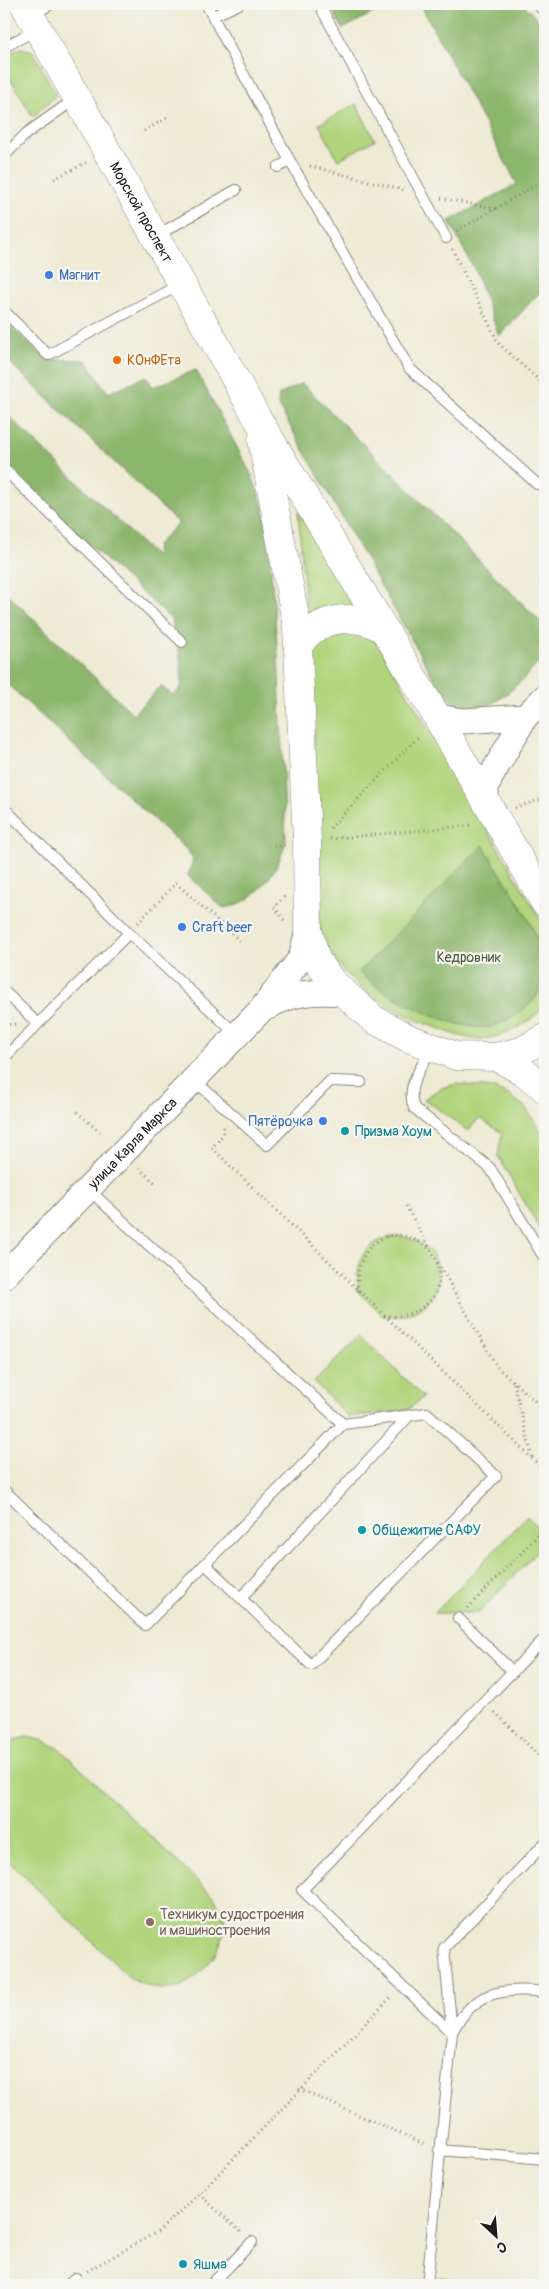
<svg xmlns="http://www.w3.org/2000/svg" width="549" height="2289" font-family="Pangolin,sans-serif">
  <rect width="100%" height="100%" fill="#f6f6f2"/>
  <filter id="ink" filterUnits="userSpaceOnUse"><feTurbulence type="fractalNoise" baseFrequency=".02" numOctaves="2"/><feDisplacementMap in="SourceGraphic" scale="10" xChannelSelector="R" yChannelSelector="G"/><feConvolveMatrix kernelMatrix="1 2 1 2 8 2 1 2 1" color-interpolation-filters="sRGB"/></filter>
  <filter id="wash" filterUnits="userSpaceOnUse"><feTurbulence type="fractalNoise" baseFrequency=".0096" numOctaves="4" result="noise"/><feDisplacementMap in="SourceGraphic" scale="20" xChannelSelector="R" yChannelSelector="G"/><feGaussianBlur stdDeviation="1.12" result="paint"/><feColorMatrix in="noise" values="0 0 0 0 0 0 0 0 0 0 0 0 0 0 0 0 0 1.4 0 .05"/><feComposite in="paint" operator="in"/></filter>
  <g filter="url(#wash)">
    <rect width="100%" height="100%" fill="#eeead4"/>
    <path fill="#b1d47c" stroke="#66784c" d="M21 48 33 51 56 95 33 117 4 68V55Z
      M356 104 375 140 338 160 319 124Z
      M298 512 362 607 307 620Z
      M334 629 371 632 544 925 545 1005C530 1024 507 1036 483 1039 467 1040 450 1033 435 1027 385 1009 338 982 320 929L311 646Z
      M457 1084 492 1088 509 1095 525 1107 545 1137V1238L498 1156 502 1133 479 1118 468 1131 424 1099 441 1088Z
      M399 1236C461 1245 447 1324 383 1316L358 1291C355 1258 366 1239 399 1236Z
      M361 1335 423 1397 408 1410 348 1417 314 1382Z
      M527 1516 545 1534V1543L479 1613H435Z
      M27 1737 45 1741 60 1749 215 1898C218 1905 225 1915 225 1923 225 1950 196 1987 168 1989 156 1990 142 1984 131 1979L4 1857V1742Z"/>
    <path fill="#8cb66c" stroke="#546944" d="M329 4H389L343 29Z
      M420 4H523L545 27V287L499 336 474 269 449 221 517 184Z
      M4 321 46 359 86 360 108 393 146 376 153 387 196 370 252 476 264 509 269 546 278 655 286 840C280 870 255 905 223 908L188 876 193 860 189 852 4 681V591L133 714 161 686 172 695 179 691 182 684 180 656 172 620 60 518 4 462V412L156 557 157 545 178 523 4 357Z
      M302 383 545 626V656C519 684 479 733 442 693L278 405 279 395Z
      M483 845C499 873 534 921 542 951 547 969 543 992 530 1004 519 1013 504 1024 490 1027 459 1033 381 995 359 972Z"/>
  </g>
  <g filter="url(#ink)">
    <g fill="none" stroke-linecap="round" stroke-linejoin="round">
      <defs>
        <path id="service" d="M206 4 290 161 409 368 537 484 545 483
          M319 4 446 238
          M537 4 545 12
          M32 15 51 4
          M213 16 239 4
          M4 47 38 29
          M4 156 27 133 75 99
          M278 167 290 161
          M156 236 236 190
          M4 311 48 355 181 284
          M4 469 182 642
          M4 808 129 933 236 1034
          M4 991 38 1024
          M432 1047C422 1068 405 1085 414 1108L490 1168 545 1259
          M4 1058 129 933
          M194 1080 267 1145 330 1081 361 1082
          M4 1490 145 1625 343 1424 88 1189
          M205 1564 311 1665 496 1476 427 1413 343 1424
          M241 1598 409 1416
          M458 1618 513 1672
          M452 2032C475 1990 501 1988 545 1992
          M452 2033 302 1890 545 1638
          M439 2150 545 2159
          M427 2284 443 2285
          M68 2285 76 2278
          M211 2285 252 2242
          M427 2285 452 2033 444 1948 545 1843"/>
        <g id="tertiary">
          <path d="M437 717 463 721 525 717"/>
          <path d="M486 804V788L490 778 525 717 545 697"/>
          <path d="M266 1008C291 992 315 991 344 993"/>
          <path id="s1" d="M4 1276 261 1010 301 958 308 930"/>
        </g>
        <g id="primary">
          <path id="s2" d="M24 4 259 421 437 717 545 903"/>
          <path d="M262 440 297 627 307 841 308 930 316 959 333 983 373 1019 408 1038 456 1056 496 1057 521 1051 545 1038"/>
          <path d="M298 647C315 616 355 612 383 629"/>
          <path d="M496 1057 524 1072 545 1089"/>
        </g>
      </defs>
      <use href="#service" stroke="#858378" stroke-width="12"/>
      <use href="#tertiary" stroke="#858378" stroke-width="27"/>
      <use href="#primary" stroke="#858378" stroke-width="29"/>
      <path stroke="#858378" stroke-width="3" stroke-dasharray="1 4" stroke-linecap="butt" d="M144 131 169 117
        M310 166 404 190
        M54 179 87 162
        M441 198 496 209
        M457 231 545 180
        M452 249 499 344 542 383 545 390
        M515 808 545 798
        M330 828 418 737
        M330 839 473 825
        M274 846 285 845
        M284 920 274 907 285 896
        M138 923 176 883 240 941
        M4 1025 16 1024
        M77 1112 100 1132
        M224 1127 222 1136 212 1148 545 1471
        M139 1168 155 1183
        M406 1206 497 1367 545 1410
        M358 1291C353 1245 392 1217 429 1249
        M384 1316C418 1320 449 1297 436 1261
        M514 1383 532 1457
        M468 1608 545 1528
        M495 1712 545 1762
        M299 2089 427 2145
        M199 2194 242 2233
        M87 2271 159 2231 199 2194 392 1996"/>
      <use href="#service" stroke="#fff" stroke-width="10"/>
      <use href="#tertiary" stroke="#fff" stroke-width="25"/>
      <use href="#primary" stroke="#fff" stroke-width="28"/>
    </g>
  </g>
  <g fill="#3f7fe0" stroke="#f6f6f2" stroke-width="2">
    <circle cx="49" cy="275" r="5"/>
    <circle cx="182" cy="927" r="5"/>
    <circle cx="323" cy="1121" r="5"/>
  </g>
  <circle fill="#e8710a" stroke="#f6f6f2" stroke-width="2" cx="117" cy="360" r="5"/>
  <g fill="#0f9aa8" stroke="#f6f6f2" stroke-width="2">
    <circle cx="345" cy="1131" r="5"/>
    <circle cx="362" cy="1530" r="5"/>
    <circle cx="183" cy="2264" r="5"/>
  </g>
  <circle fill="#8d6e63" stroke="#f6f6f2" stroke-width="2" cx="150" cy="1922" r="5"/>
  <g text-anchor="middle" stroke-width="4.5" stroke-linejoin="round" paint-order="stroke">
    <g font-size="14" fill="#1c1c1c" stroke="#f6f6f2">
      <text dy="5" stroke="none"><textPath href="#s2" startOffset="239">Морской проспект</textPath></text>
      <text dy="5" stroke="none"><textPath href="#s1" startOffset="185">улица Карла Маркса</textPath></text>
    </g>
    <g font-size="14" fill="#366cbe" stroke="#f6f6f2" text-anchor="start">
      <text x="59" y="280">Магнит</text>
      <text x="192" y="932">Craft beer</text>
      <text x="313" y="1126" text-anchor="end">Пятёрочка</text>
    </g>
    <g font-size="14" fill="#c56008" stroke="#f6f6f2" text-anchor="start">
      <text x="127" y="365">КОнФЕта</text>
    </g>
    <g font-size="14" fill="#505c3e" stroke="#f6f6f2">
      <text x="469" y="962">Кедровник</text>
    </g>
    <g font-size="14" fill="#0d838f" stroke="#f6f6f2" text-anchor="start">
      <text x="355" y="1136">Призма Хоум</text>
      <text x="372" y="1535">Общежитие САФУ</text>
      <text x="193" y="2269">Яшма</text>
    </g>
    <g font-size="14" fill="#785e54" stroke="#f6f6f2" text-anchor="start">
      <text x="160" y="1919">Техникум судостроения<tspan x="160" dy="16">и машиностроения</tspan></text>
    </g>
  </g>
  <rect width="549" height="2289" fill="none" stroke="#f6f6f2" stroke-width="20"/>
  <g transform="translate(496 2236) rotate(154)" stroke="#f6f6f2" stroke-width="4" paint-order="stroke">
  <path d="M0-4L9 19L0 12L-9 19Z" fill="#1c1c1c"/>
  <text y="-8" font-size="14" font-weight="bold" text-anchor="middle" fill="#1c1c1c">С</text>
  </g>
</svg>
